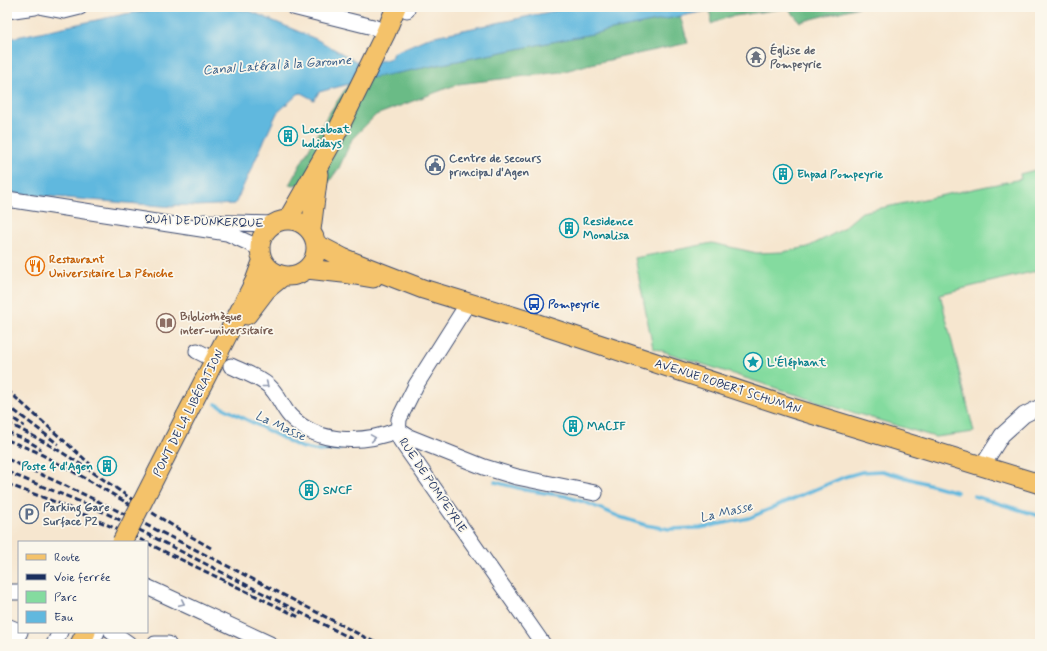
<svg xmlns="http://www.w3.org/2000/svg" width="1047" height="651" font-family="Mynerve,sans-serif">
  <rect width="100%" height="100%" fill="#fbf7ec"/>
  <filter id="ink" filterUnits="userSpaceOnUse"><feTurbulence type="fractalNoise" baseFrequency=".025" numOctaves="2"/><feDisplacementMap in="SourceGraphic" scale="8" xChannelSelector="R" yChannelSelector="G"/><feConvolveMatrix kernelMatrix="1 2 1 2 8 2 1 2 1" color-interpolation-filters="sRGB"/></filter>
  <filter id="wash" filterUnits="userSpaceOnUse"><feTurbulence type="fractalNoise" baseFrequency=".012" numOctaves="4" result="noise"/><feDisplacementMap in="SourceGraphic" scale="16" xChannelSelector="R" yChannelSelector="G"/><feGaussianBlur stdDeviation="0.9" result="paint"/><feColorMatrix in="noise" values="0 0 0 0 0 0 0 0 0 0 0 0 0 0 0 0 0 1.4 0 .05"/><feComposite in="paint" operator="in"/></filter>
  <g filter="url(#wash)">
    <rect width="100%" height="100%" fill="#f6e6cf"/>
    <path fill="#84db9f" stroke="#50857e" d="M1035 170 1040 188V270L940 294 974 432 935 437 825 404 653 348 635 258 712 243 757 253 783 252 808 247 841 230 862 212 1021 179 1020 174Z"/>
    <path fill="#6bbb86" stroke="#437572" d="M726 7H859L800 22 788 8 728 17 711 24 710 10Z
      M680 16 688 43 591 64 561 72 458 84 376 115 352 139 339 168 328 183 289 185 326 118 349 84 376 76 403 72Z"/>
    <path fill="#61b8de" stroke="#3e749e" d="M173 7H223L250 11 316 39 361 64 385 60 391 58 393 53 430 37 573 7H726L403 72 354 81 349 84 319 92 314 100 301 93 298 94 277 113 235 204 196 206 174 205V207L7 193V39L125 14Z"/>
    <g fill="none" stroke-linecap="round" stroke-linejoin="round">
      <path stroke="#61b8de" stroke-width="3.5" d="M216 404 300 447 319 451 340 449
        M495 482 526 490 565 496 587 503 620 517 645 525 669 529 700 528 749 518 844 477 862 472 882 471 957 492
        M974 496 1040 516"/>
    </g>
  </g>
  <g filter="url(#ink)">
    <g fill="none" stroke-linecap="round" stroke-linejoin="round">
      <defs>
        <path id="minor" d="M43 7 64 11 80 7
          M293 7 373 27 386 32
          M407 10V7
          M7 11 35 7
          M7 199 227 233 249 243 259 248
          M204 222 272 224
          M468 303 416 385 399 419 398 435 401 441 543 644
          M197 351 209 357
          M231 366C244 372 259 377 269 386 278 394 282 407 290 416 318 445 363 444 398 430L409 437 484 467 517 477 595 493
          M983 465 1002 435 1024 415 1040 407
          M147 587 270 644
          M7 592H19
          M7 626 19 631
          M112 632 129 644
          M13 644 20 632
          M54 644 60 632
          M91 644 97 632
          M155 644H168"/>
        <path id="major" d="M288 219 331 144 386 32 396 7
          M260 248a28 28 0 1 1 56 0a28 28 0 1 1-56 0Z
          M311 230 318 174
          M316 244 343 258 423 289 535 323 792 408 1040 484
          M307 269 343 273 373 278
          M247 315 266 290 283 276
          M186 416 255 281 262 262
          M80 644 86 632"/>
      </defs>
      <use href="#minor" stroke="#3c4a6f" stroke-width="17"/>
      <use href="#major" stroke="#3c4a6f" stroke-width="21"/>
      <use href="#minor" stroke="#fff" stroke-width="15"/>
      <use href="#major" stroke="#f4c26a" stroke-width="19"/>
      <path stroke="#1b2f5e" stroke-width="3" stroke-dasharray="6 3" stroke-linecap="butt" d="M7 390 90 464
        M7 405 58 444
        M7 414 24 426
        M7 423C51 443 90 470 130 498 156 516 183 532 211 548
        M7 432 28 441 41 449
        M7 440 35 451 83 477 146 514
        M7 459C133 515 256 581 378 644
        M7 472 81 502 114 517 362 644
        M7 484 58 503 146 542
        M147 543 299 617"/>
      <defs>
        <path id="major-bridge" d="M122 542 186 416"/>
      </defs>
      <use href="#major-bridge" stroke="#3c4a6f" stroke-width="21" stroke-linecap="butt"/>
      <use href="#major-bridge" stroke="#f4c26a" stroke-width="19"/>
    </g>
    <defs><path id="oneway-chevron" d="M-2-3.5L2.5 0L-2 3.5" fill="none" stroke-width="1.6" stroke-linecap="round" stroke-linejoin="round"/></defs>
    <g stroke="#8d97ae">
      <use href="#oneway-chevron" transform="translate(266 385) rotate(38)"/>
      <use href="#oneway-chevron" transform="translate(373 438) rotate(-9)"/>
      <use href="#oneway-chevron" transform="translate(182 603) rotate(25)"/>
    </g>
  </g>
  <defs>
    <symbol id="temple-ring" viewBox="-11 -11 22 22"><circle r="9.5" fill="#fbf7ec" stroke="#6b7280" stroke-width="1.5"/><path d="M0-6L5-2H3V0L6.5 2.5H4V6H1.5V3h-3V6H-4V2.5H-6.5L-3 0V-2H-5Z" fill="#6b7280"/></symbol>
    <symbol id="building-ring" viewBox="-11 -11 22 22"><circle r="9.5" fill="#fbf7ec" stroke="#0f9aa8" stroke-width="1.5"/><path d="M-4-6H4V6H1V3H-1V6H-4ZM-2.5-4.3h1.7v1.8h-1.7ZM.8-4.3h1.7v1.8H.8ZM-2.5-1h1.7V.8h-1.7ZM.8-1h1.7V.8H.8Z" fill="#0f9aa8"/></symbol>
    <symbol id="civic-ring" viewBox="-11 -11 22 22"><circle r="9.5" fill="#fbf7ec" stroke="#5c6f8a" stroke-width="1.5"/><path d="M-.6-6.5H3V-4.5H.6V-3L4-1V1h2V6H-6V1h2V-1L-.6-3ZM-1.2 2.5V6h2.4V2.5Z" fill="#5c6f8a"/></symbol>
    <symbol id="restaurant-ring" viewBox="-11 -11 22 22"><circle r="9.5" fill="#fbf7ec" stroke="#e8710a" stroke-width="1.5"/><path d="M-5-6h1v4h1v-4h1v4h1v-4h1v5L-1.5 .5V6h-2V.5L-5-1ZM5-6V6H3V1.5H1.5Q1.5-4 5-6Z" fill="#e8710a"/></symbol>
    <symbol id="bus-ring" viewBox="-11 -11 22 22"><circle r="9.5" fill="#fbf7ec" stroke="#1a4fb4" stroke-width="1.5"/><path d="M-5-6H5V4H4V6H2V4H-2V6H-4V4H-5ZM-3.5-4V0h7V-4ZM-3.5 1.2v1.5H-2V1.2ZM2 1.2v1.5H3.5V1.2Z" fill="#1a4fb4"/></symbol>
    <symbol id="library-ring" viewBox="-11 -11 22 22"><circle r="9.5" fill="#fbf7ec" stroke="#8d6e63" stroke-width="1.5"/><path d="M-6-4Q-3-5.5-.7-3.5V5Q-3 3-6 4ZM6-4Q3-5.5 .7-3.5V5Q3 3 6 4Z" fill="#8d6e63"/></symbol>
    <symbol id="sight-ring" viewBox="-11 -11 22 22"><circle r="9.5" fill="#fbf7ec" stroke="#0f9aa8" stroke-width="1.5"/><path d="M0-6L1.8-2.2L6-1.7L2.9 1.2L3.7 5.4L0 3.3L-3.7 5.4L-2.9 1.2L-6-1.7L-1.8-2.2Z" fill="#0f9aa8"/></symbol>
    <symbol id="parking-ring" viewBox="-11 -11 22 22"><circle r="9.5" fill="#fbf7ec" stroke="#5c6f8a" stroke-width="1.5"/><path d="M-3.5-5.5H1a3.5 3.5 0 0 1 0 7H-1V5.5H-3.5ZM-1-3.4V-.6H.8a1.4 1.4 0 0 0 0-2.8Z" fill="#5c6f8a"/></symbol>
  </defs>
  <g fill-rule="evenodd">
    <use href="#temple-ring" x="745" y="46" width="22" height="22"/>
    <use href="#building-ring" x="277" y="125" width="22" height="22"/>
    <use href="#civic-ring" x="424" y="154" width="22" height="22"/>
    <use href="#building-ring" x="772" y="163" width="22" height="22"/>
    <use href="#building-ring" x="558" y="217" width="22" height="22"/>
    <use href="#restaurant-ring" x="24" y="255" width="22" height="22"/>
    <use href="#bus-ring" x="523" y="293" width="22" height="22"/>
    <use href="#library-ring" x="155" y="312" width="22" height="22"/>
    <use href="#sight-ring" x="742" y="351" width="22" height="22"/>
    <use href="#building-ring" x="562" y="415" width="22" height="22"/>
    <use href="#building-ring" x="96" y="455" width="22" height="22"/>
    <use href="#building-ring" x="298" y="479" width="22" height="22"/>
    <use href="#parking-ring" x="18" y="503" width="22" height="22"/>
  </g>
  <g text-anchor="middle" stroke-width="3.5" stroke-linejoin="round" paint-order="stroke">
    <g font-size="12" font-weight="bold" fill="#5b616d" stroke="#fbf7ec" text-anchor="start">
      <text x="770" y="54">Église de<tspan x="770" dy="14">Pompeyrie</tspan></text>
    </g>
    <g font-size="12" font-weight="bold" fill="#0d838f" stroke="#fbf7ec" text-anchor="start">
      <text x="302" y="133">Locaboat<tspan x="302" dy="14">holidays</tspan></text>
      <text x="797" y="178">Ehpad Pompeyrie</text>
      <text x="583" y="225">Residence<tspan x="583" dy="14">Monalisa</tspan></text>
      <text x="767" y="366">L'Éléphant</text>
      <text x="587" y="430">MACIF</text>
      <text x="93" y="470" text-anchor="end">Poste 4 d'Agen</text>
      <text x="323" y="494">SNCF</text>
    </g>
    <g font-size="12" font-weight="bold" fill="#4e5e75" stroke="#fbf7ec" text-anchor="start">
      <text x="449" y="162">Centre de secours<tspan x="449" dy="14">principal d'Agen</tspan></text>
      <text x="43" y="511">Parking Gare<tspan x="43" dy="14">Surface P2</tspan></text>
    </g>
    <g font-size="12" fill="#1b2f5e" stroke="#fbf7ec">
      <text transform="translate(204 221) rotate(2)" y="4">QUAI DE DUNKERQUE</text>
      <text transform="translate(728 386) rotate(18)" y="4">AVENUE ROBERT SCHUMAN</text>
      <text transform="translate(188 413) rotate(-63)" y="4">PONT DE LA LIBÉRATION</text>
      <text transform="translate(433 485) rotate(56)" y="4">RUE DE POMPEYRIE</text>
    </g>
    <g font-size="12" font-weight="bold" fill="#c56008" stroke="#fbf7ec" text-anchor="start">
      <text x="49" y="263">Restaurant<tspan x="49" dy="14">Universitaire La Péniche</tspan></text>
    </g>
    <g font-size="12" font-weight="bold" fill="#164399" stroke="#fbf7ec" text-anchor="start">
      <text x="548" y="308">Pompeyrie</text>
    </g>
    <g font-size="12" font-weight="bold" fill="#785e54" stroke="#fbf7ec" text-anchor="start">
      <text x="180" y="320">Bibliothèque<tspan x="180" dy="14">inter-universitaire</tspan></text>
    </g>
    <g font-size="13" font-style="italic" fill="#305884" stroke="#fbf7ec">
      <text transform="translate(277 64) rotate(-4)" y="5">Canal Latéral à la Garonne</text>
      <text transform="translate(281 425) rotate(25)" y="5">La Masse</text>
      <text transform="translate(726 511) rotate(-13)" y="5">La Masse</text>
    </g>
  </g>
  <rect width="1047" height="651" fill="none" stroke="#fbf7ec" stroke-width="24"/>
  <rect x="18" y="541" width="130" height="92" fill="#fbf7ec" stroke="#a1a7b3"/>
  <rect x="26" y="554" width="20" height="6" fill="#f4c26a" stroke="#a1a7b3"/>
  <text x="54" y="561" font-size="12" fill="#1b2f5e">Route</text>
  <rect x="26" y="574" width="20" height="6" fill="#1b2f5e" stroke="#a1a7b3"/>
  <text x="54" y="581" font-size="12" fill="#1b2f5e">Voie ferrée</text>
  <rect x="26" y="591" width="20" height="12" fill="#84db9f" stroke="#a1a7b3"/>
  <text x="54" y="601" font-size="12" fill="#1b2f5e">Parc</text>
  <rect x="26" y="611" width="20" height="12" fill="#61b8de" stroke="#a1a7b3"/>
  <text x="54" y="621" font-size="12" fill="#1b2f5e">Eau</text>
</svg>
